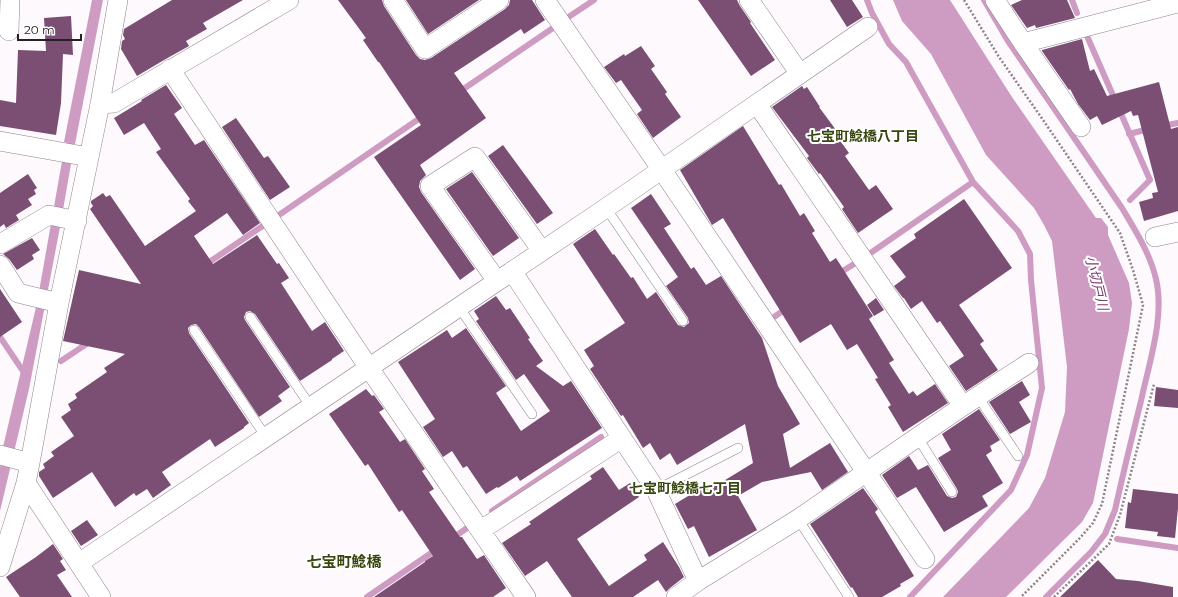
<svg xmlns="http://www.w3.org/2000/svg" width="1178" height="597" font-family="Montserrat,'Noto Sans JP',sans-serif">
  <rect width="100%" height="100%" fill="#fef9fd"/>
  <path fill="#ce9bc3" d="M92 0H103L75 144H73L71 164 60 227 29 389 0 511V468L3 447 37 303 64 150 67 143 64 142Z
    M893 0H950L1012 97 1096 218H1101L1108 227V235L1129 283 1132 303 1129 329 1093 503 1082 522 1006 597H943L1029 508 1045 478 1065 412 1067 367 1052 241 1044 225 1034 208 986 155 931 54 902 21Z"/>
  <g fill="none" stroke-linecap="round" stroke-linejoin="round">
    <path stroke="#ce9bc3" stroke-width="6" d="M867 0 872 13 889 44 906 62 973 182 1018 231 1030 254 1031 280 1042 388 1027 455 1011 490 910 597
      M984 0 1008 41 1122 208C1135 230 1150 253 1156 279 1165 317 1149 363 1141 401 1132 437 1123 474 1115 510L1105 534 1091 552 1046 597
      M1072 0 1077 13
      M570 16 594 0
      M1087 36 1150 180 1130 200
      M459 92 553 28
      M1162 126 1178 123
      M1129 134 1149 129
      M279 215 423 116
      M872 252 973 182
      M205 265 264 225
      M838 274 854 264
      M774 317 787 308
      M0 337 25 374
      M61 361 91 341
      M492 511 601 437
      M453 538 467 528
      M1117 539 1178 548
      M367 597 437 549"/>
  </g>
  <path fill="#7b4e73" d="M172 0H243L203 23 207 29 186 41 189 46 164 60 137 76 121 49 122 41 125 39 123 35 124 29Z
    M338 0H382L384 6 416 55 420 59 425 60 431 58 505 9 509 5 510 0H532L545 20 524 34 521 29 454 73 486 118 420 165 426 175 420 181 419 187 421 192 475 269 460 280 374 157 421 125 379 62H378L363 40 366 38Z
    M406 0H479L428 34Z
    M698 0H737L740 6 751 22 750 23 775 60 751 76Z
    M830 0H852L863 17 847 27Z
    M1022 0H1067L1075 18 1036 28 1035 25 1027 28 1011 5Z
    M71 16 73 55 63 54 61 103 56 135 0 126V100L16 103 18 50 46 51 44 18Z
    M1082 39 1090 71 1094 69 1107 96 1159 82 1171 129 1178 127V211L1144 221 1139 202 1153 198 1152 193 1158 192 1138 115 1133 116 1131 111 1102 125 1097 116 1090 120 1078 104 1070 89 1069 90 1042 51V50Z
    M641 46 655 66 651 69 667 92 665 94 681 117 653 138 637 114 642 110 621 80 616 83 604 67 624 54 625 56Z
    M166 85 182 108 174 114 195 145 204 140 260 223 243 235 227 213 194 236 213 264 257 235 277 264 279 263 289 278 281 283 312 331 325 322 344 351 332 359V360L300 381 255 314 250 311 246 312 244 317 245 320 290 387 278 396 282 401 259 417 199 327 196 324 191 325 188 328 189 333 249 423 244 427V428L215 447 210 439 162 472 171 485 153 498 147 489 136 496 134 493 115 507 92 472 53 498 39 476V472L45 468 43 464 54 456 51 452 74 436 61 417 71 410 68 404 77 398 75 394 107 372 104 368 125 354 63 341 79 270 141 284 90 209 93 206 91 203V201L103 193 106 197 110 195 145 246 196 211 188 201 190 199 156 152 161 149 144 123 124 135 114 118 142 101 141 100Z
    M802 86 804 89 807 87 820 107H819L836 130 833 131 849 153 845 156 869 190 876 185 893 209 858 233 842 209 844 207 820 173 819 174 807 158 809 156 772 107Z
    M236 118 264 158 268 156 290 187 270 200 222 127Z
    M743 126 779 185 781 184 800 216 804 213 815 231 812 233 830 262 836 258 873 316 869 319 894 360 889 363 909 394 913 391 917 396 935 384 948 403 903 432 888 407 891 405 875 379 878 378 857 344 847 350 831 324 800 343 723 218 712 225 680 170Z
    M503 145 553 213 537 224 488 156Z
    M472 172 519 238 493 256 446 189Z
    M28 174 37 188 34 190 36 194 28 199 32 205 16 215 19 220 6 228 4 224 0 227V193Z
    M651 194 671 224 664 228 691 269 694 267 706 285 721 276 762 338 778 386 800 424 783 434 790 468 830 443 848 472 822 490 811 472 762 482 738 496 757 530 709 557 694 526 688 529 675 504 703 487 704 489 715 482 717 485 753 463 745 424 677 465 670 453 660 460 650 443 643 448 623 415 621 416 590 369 594 366 584 350 625 323 573 244 595 229 613 255 614 254 631 278 633 277 647 299 656 292 678 325 684 327 689 323 688 318 666 286 678 277 631 208Z
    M964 199 1012 268 959 305 984 341 980 344 998 370 966 391 949 366 964 356 940 321 937 323 922 301 911 309 904 298H903L894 286 906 277 890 256 916 238 914 234Z
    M32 238 40 250 32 255 34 259 17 270 9 259 3 254Z
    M0 289 22 322 0 337Z
    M496 296 506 310 510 308 530 338 528 339 543 361 536 366 563 386 571 381 602 428 520 481 517 476 498 488 497 487 486 494 467 466 463 468 452 451 443 457 423 427 435 419 398 362 447 330 452 338 466 328 506 386 496 393 521 431 550 411 524 374 516 380 476 321 479 319 474 311Z
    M876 298 884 310 874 316 867 305Z
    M1022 381 1030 395 1019 402 1031 422 1010 434 989 402Z
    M1156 387 1178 390V408L1154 406Z
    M366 389 372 396 374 395 384 409 379 412 400 442 405 439 425 469 422 471 434 489 429 492 460 537H462L477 559 484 555 506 588 493 597H374L425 562V561L433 556 402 510 399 512 368 464 365 466 329 414Z
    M979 409 1000 440 990 446 992 451 986 455 1003 483 982 496 988 506 944 532 916 487 897 498 882 475 909 456 918 470 928 465 947 496 952 498 956 497 958 492 957 489 938 458 951 450 942 434Z
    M603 467 619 490 630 483 639 497 577 539 609 586 647 560 644 555 663 542 679 567 684 577 670 588 666 592 658 580 633 597H572L547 561 525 576 502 543 531 524 529 522 592 479 590 476Z
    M863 488 878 509 875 512 914 576 900 584 901 586 882 597H858L852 587 851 588 810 524Z
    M1133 489 1178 494V508L1175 538 1157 536 1158 532 1125 528 1128 502 1131 503Z
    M87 520 98 535 81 546 71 531Z
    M53 544 63 559 60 561 66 570 57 575 72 597H20L6 577 36 557Z
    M1098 560 1116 579 1138 581 1173 587V597H1060Z"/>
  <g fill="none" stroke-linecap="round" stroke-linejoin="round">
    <defs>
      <path id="service" d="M606 208 683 321
        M459 307 532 414
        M250 317 311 407
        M194 330 266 437
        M978 397 1018 456
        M918 438 952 492
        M656 490 738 448
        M798 519 849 597"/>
      <path id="minor" d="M393 0 425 49 499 0
        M545 0 662 170 925 559
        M749 0 800 74
        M995 0 1023 43 1081 127
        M9 31 10 0
        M1023 43 1178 3
        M170 69 369 368 526 597
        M100 104 114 103 289 0
        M757 104 963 406
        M0 141 89 157
        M1155 237 1178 232
        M0 244 49 215 77 221
        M0 265 18 293 59 303
        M512 271 656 490 698 581
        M497 281 430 186 475 157 542 251
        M0 455 30 463
        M26 483 101 597
        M481 530 622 438
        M79 563 606 208 868 27
        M0 567 26 483 30 463 59 303 100 104 118 0
        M676 597 698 581 798 519 963 406 1029 363"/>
    </defs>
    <use href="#service" stroke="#8d838b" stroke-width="10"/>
    <use href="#minor" stroke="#8d838b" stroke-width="20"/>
    <path stroke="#8a8589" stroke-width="2.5" stroke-dasharray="2 2" stroke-linecap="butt" d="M964 0 999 57 1041 117 1120 233 1133 270 1143 305 1102 504 1093 523 1079 539 1021 597
      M1054 597 1109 544 1120 515 1154 384"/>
    <use href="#service" stroke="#fff" stroke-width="9"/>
    <use href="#minor" stroke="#fff" stroke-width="19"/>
  </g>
  <g text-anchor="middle" stroke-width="4" stroke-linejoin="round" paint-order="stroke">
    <g font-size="14" font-weight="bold" fill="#384710" stroke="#fff">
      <text x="863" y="141">七宝町鯰橋八丁目</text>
      <text x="685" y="493">七宝町鯰橋七丁目</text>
    </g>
    <g font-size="14" font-style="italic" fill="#7a3c6f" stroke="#fff">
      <text transform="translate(1097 283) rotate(76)" y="5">小切戸川</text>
    </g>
    <g font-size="15" font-weight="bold" fill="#384710" stroke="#fff">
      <text x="344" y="567">七宝町鯰橋</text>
    </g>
  </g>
  <path d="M18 34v6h63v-6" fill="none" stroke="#242023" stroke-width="2"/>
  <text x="24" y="34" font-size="12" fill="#242023" stroke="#ffffff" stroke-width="3" paint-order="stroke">20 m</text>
</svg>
